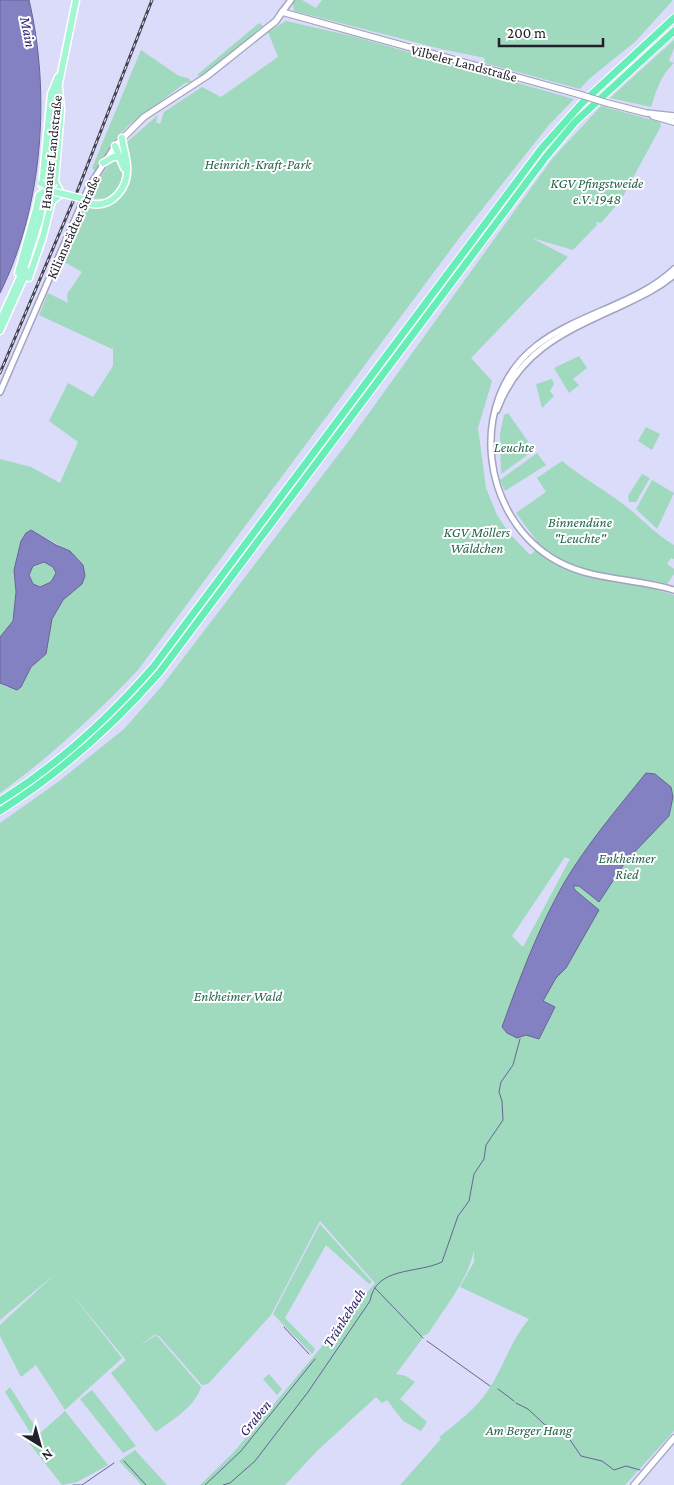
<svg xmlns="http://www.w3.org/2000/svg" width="674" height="1485" font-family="'Crimson Pro',serif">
  <rect width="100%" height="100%" fill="#dbdbfa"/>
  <path fill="#9fd9be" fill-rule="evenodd" d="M295 0H302L316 8 322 0H673L636 41 589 79 580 89 484 63 485 58 441 49 294 11 293 5Z
    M286 21 352 36 574 99 548 126 460 237 138 670C95 715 51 756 0 793V683L6 687H21L31 667 46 654 52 619 63 600 79 587 83 565C70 548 50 541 31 530L26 533 21 541 14 570 16 592 13 621 0 637V459L31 467 60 483 78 442 49 421 68 383 93 397 113 366V347L112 349 39 315 48 293 68 303 67 294 82 272 61 260 84 206C112 212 129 192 130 165 130 157 126 149 127 142L158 115 156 122 160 124 164 112 202 87 221 97 278 57 268 32Z
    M259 23 263 26 202 77 197 75Z
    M674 40V48L669 61 674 63C660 76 657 89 651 107L610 98Z
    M141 50 179 76 188 78 192 82 185 83 129 125 119 135 95 171 92 168Z
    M601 106 660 122 661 126 621 200 601 223 596 222 597 225 573 250 532 238 568 257 471 358 492 381 478 428 486 488 497 515 509 533 529 554H532L539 544 516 513 546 492 537 478 562 461C580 476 600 487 619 501 639 515 653 533 674 545V559L671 558 667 564 674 569V574L667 584 645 579 641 585 674 595V1431L625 1485H400L441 1439 439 1437C456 1424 477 1408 489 1389 504 1366 511 1340 529 1319L460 1287 474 1262V1250C468 1280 445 1307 428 1334L422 1336V1339L396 1374 406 1376 415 1382 400 1399 427 1422 421 1431 403 1421 387 1400 382 1403 376 1397 317 1451 285 1485H200L233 1453 375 1283 320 1221 271 1315 208 1384 202 1385 159 1336 154 1335 138 1347 155 1336 158 1337 201 1387C195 1407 172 1420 156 1432L111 1373 126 1360 66 1287 122 1358 65 1410 36 1365 21 1377 0 1336V1325L55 1274 0 1320V823L58 782 124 729 162 686 351 438 552 159ZM565 857 570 859 523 947 512 936Z
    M119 159C127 174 120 191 105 199L88 198 111 161Z
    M579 356 587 368 573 379 579 385 569 393 554 368Z
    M552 379 554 384 550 391 554 396 542 408 536 384Z
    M508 413 534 450 501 474 500 434 504 415Z
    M646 427 660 434 652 450 638 441Z
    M537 453 546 465 505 491 500 480Z
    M642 474 650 478 636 502H629L628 496Z
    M652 480 674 493 657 529 636 509Z
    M29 574a13 13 0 1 1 26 0a13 13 0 1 1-26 0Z
    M320 1224 372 1282 369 1284 326 1245 285 1318 315 1349 312 1354 273 1314Z
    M269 1374 282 1389 277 1395 263 1379Z
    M10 1387 39 1433 33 1437 5 1392Z
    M92 1390 136 1446 123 1453 80 1399Z
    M65 1411 108 1465 77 1482 62 1485 29 1443Z
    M135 1450 167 1485H142L119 1461Z"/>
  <path fill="#8481c3" stroke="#666496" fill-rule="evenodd" d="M0 0H29C51 93 43 207 0 293Z
    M31 530 56 545 70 551 83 565 85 576 82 584 63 600 52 619 46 654 31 667 21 687 17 690 0 683V637L13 621 16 592 14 570 21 541 26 533ZM44 562 53 567 56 573 51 582 40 587 33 584 29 575 33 566Z
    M646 773 655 774 671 787 673 797 669 816 626 861 599 902 579 886H573L575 890 599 910 566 968 556 978 543 1001 555 1007 539 1039 526 1035 517 1038 507 1033 502 1027C520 977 538 929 564 883 587 844 617 809 646 773Z"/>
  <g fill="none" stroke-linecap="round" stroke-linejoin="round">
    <path stroke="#666496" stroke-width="1" d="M375 1288 423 1338
      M284 1327 309 1354
      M427 1341 490 1386
      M498 1389 514 1401
      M516 1403 528 1409 544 1424 568 1437 581 1456 602 1461 614 1470 626 1466 640 1470
      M124 1461 146 1485
      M73 1485H82L114 1463
      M205 1485 241 1451 315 1359
      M223 1485 230 1483 255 1461 308 1392 370 1301C376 1266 417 1274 442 1262L458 1216 469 1201 474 1174 484 1159 486 1145 503 1120 502 1101 499 1092 501 1082 513 1065 520 1039"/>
    <defs>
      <path id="tertiary" d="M282 12 291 0
        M674 269C638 304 576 314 536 346 466 401 481 519 557 561 593 581 635 578 674 590
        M0 392 89 187 115 146
        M497 410C520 348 569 330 625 304 642 296 659 288 674 275"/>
      <path id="secondary" d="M282 12 578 94
        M607 103 646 113 674 116
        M653 116 674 122
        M115 146 144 117 207 76 276 21 282 12
        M634 1485 674 1438"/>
      <path id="primary" d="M59 88 61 110 55 182 61 193
        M115 146 124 168
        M103 163 113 157H120
        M42 186 51 94 58 77
        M87 203C112 210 129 188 127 165 126 155 123 147 122 138
        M18 273 36 209
        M29 278 43 237 52 201 60 195
        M0 321 25 266 40 218 48 173 55 103 76 0
        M0 331 27 271"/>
      <path id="motorway" d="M0 801C59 764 109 718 154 666L541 149 582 103 674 18
        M0 811C60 773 113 726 160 672L545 158 575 122 674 31"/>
    </defs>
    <use href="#tertiary" stroke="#a3a3c1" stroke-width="8"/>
    <use href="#secondary" stroke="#a3a3c1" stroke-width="8"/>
    <use href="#primary" stroke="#fff" stroke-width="9"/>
    <use href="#motorway" stroke="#fff" stroke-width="9"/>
    <use href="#tertiary" stroke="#fff" stroke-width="5"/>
    <use href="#secondary" stroke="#fff" stroke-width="5.5"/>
    <use href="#primary" stroke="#a4f5d4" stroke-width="6"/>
    <use href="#motorway" stroke="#67eeb8" stroke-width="7"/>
    <defs>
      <path id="rail" d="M0 373 77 192 152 0"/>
    </defs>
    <use href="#rail" stroke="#454454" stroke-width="3"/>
    <use href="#rail" stroke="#fff" stroke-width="1" stroke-dasharray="4" stroke-linecap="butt"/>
    <defs>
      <path id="secondary-bridge" d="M578 94 607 103"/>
      <path id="primary-bridge" d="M41 183 49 187 55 182
        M36 209 39 195 47 190 88 200"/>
    </defs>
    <use href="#secondary-bridge" stroke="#a3a3c1" stroke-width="8" stroke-linecap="butt"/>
    <use href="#primary-bridge" stroke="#fff" stroke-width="9" stroke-linecap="butt"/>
    <use href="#secondary-bridge" stroke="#fff" stroke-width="5.5"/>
    <use href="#primary-bridge" stroke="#a4f5d4" stroke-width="6"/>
  </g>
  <g text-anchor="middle" stroke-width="4" stroke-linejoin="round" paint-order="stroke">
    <g font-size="14" fill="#21202c" stroke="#fff">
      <text transform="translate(464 63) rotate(15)" y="5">Vilbeler Landstraße</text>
      <text transform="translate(51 152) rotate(-84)" y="5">Hanauer Landstraße</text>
      <text transform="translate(73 227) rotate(-66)" y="5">Kilianstädter Straße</text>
    </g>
    <g font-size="14" font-style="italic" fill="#26654c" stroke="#fff">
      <text x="258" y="169">Heinrich-Kraft-Park</text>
      <text x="597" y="188">KGV Pfingstweide<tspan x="597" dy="16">e.V. 1948</tspan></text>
      <text x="514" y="452">Leuchte</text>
      <text x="580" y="527">Binnendüne<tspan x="580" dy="16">"Leuchte"</tspan></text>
      <text x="477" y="537">KGV Möllers<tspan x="477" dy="16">Wäldchen</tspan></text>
      <text x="627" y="863">Enkheimer<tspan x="627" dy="16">Ried</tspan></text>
      <text x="238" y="1001">Enkheimer Wald</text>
      <text x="529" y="1435">Am Berger Hang</text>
    </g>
    <g font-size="15" font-style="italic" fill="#2f206e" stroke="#fff">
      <text transform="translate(28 32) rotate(79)" y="5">Main</text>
      <text transform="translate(344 1318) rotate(-58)" y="5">Tränkebach</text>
      <text transform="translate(255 1418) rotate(-51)" y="5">Graben</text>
    </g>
  </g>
  <g transform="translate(40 1445) rotate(143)" stroke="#ffffff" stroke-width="4" paint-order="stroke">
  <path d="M0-4L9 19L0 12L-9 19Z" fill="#21202c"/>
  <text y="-8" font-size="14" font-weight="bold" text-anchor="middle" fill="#21202c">N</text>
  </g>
  <path d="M499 38v8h104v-8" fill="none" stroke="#21202c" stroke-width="2.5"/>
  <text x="507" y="38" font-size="15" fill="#21202c" stroke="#ffffff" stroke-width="4" paint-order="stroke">200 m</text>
</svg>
